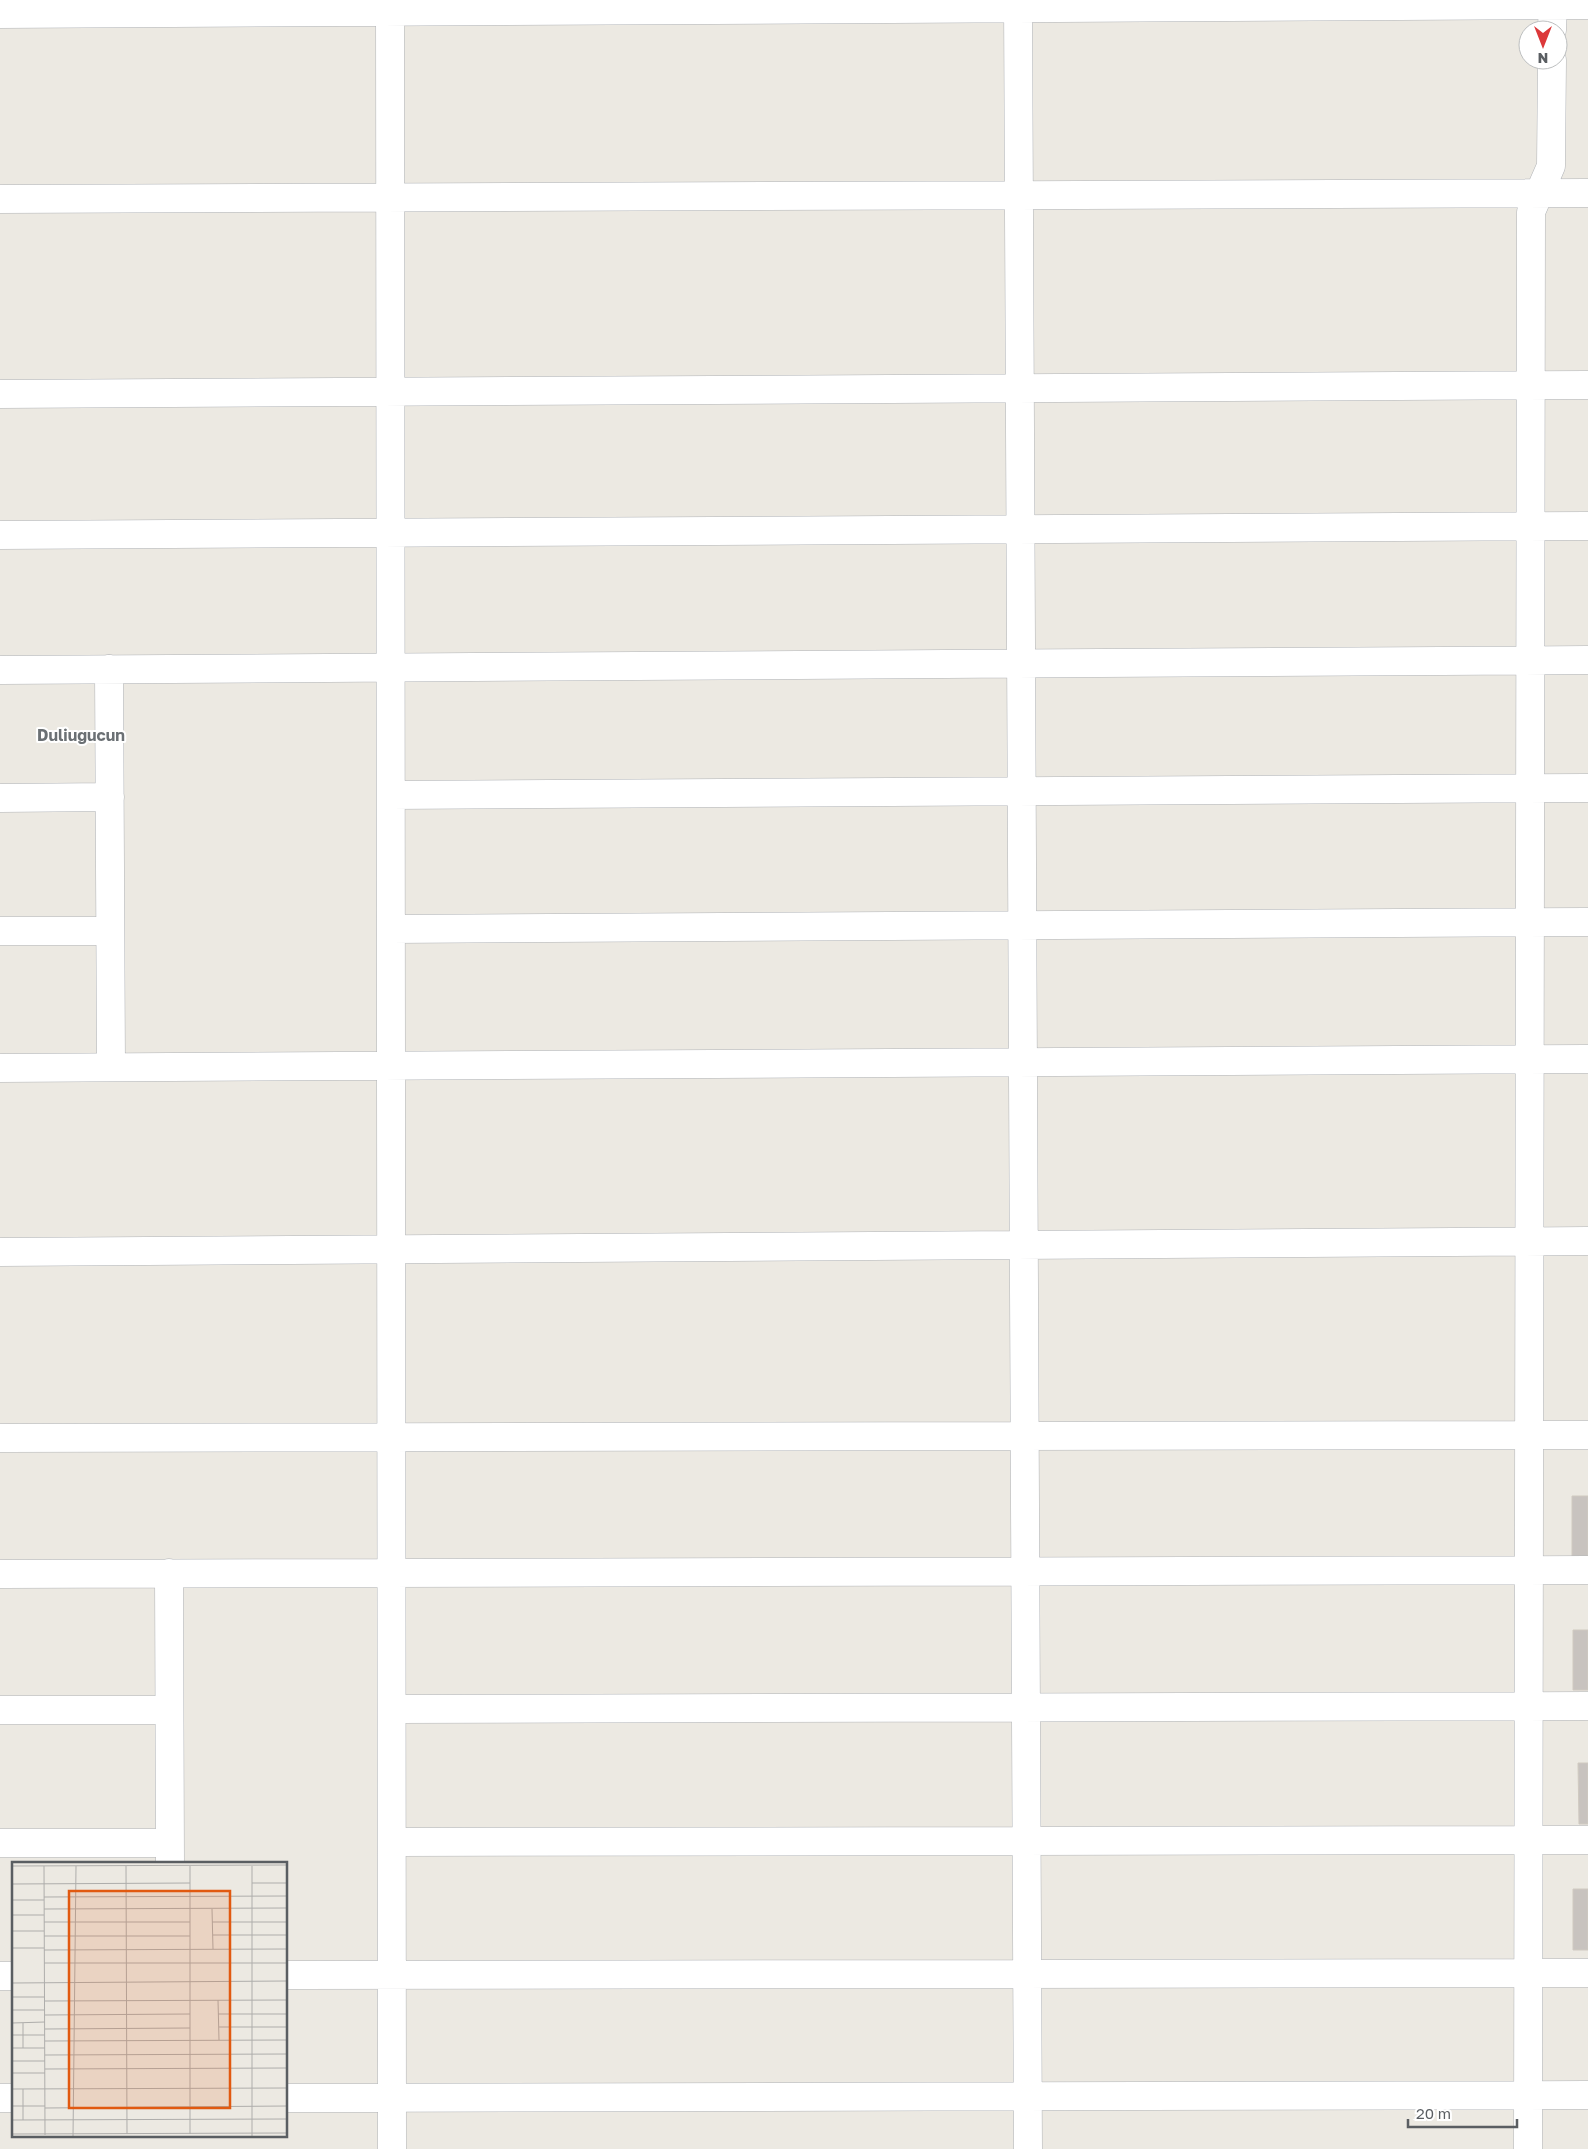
<svg xmlns="http://www.w3.org/2000/svg" width="1588" height="2149" font-family="'Golos Text',sans-serif">
  <rect width="100%" height="100%" fill="#ece9e2"/>
  <path fill="#c8c3bf" stroke="#d0cac1" d="M1572 1496H1588V1556H1572Z
    M1573 1630H1588V1690H1573Z
    M1578 1763H1588V1824H1579Z
    M1573 1889H1588V1950H1573Z"/>
  <g fill="none" stroke-linecap="round" stroke-linejoin="round">
    <defs>
      <path id="minor" d="M390 0 392 2149
        M1018 0 1028 2149
        M0 14 1588 5
        M1552 30 1553 0
        M0 199 1588 193
        M0 394 1588 385
        M0 535 1588 526
        M109 669 111 1067
        M0 670 1588 660
        M391 795 1588 788
        M0 798 110 797
        M391 929 1588 922
        M0 931H110
        M0 1068 1588 1059
        M0 1252 1588 1241
        M0 1438 1588 1435
        M169 1573 170 1863
        M0 1574 1588 1570
        M392 1709 1588 1706
        M0 1710H169
        M392 1842 1588 1840
        M0 1843H169
        M286 1975 1588 1973
        M0 1976H14
        M0 2098H14
        M286 2098 1588 2095
        M1528 2149 1531 212 1551 166 1552 60"/>
    </defs>
    <use href="#minor" stroke="#b0b3b7" stroke-width="29"/>
    <use href="#minor" stroke="#fff" stroke-width="28"/>
  </g>
  <g text-anchor="middle" stroke-width="4" stroke-linejoin="round" paint-order="stroke">
    <g font-size="16" font-weight="bold" fill="#6b7074" stroke="#fff">
      <text x="81" y="741">Duliugucun</text>
    </g>
  </g>
  <g transform="translate(12 1862)">
    <rect width="275" height="275" fill="#ece9e2"/>
    <path fill="none" stroke="#aeadab" stroke-width="1" d="M0 4 275 3M32 4 33 273M114 4 115 272M178 4V272M240 4V275M240 21H275M0 22 178 21M32 35 275 34M0 38H32M32 47 275 46M200 47 201 87M0 53H32M32 60H178M200 60H275M0 69H32M201 73H275M32 74H178M0 86H32M32 88 275 87M32 101H275M0 121 275 119M0 135H33M206 138 207 178M33 139 275 138M0 148H33M206 152H275M33 153 178 152M0 161 33 160M11 161V186M207 165H275M33 167 178 166M0 173H33M33 179 275 178M0 186H33M33 193 275 192M0 199H33M33 207 275 206M0 211H33M0 227 275 226M11 227V258M0 244H33M33 246 275 244M0 258 275 257M0 272 275 271M61 275 64 4"/>
    <path fill="#e15910" fill-opacity="0.15" stroke="#e15910" stroke-width="2.5" d="M57 29H218V246H57Z"/>
    <rect width="275" height="275" fill="none" stroke="#5a5e62" stroke-width="2.5"/>
  </g>
  <g transform="translate(1543 45) rotate(180)"><circle r="24" fill="#ffffff" stroke="#bdbfc0"/>
  <path d="M0-4L9 19L0 12L-9 19Z" fill="#dc383a"/>
  <text y="-8" font-size="14" font-weight="bold" text-anchor="middle" fill="#5a5e62">N</text>
  </g>
  <path d="M1408 2119v8h109v-8" fill="none" stroke="#5a5e62" stroke-width="2.5"/>
  <text x="1416" y="2119" font-size="15" fill="#5a5e62" stroke="#ffffff" stroke-width="4" paint-order="stroke">20 m</text>
</svg>
